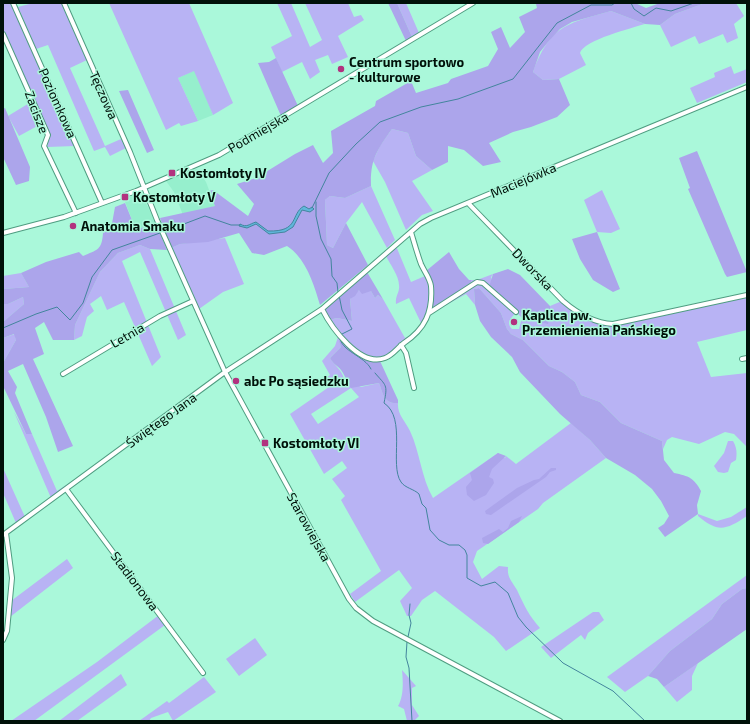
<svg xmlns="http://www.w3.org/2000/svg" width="750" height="724" font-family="'Exo 2',sans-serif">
  <rect width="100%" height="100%" fill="#aaf8da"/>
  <path fill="#96efcd" d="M195 70 213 115 198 121 178 78Z
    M197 169 206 182 215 206 183 215 174 192 166 181Z
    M141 193 156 223 136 230 124 199Z"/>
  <path fill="#b8b3f4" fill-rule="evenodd" d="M3 3H11L75 146 47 147 50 134 3 29Z
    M33 3H62L87 60 70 68 105 146 121 139 126 148 110 156 105 147 94 151 48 45 36 49 18 7Z
    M109 3H189L233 103 213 115 194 71 178 78 198 121 181 126 179 123 166 130Z
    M277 3H291L310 47 322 40 305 3H348L354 17 361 15 364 20 338 36 348 57 332 64 328 55 315 60 320 72 310 79 302 62 282 72 271 47 292 36Z
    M397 3H406L419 33 412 37Z
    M705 3H736L744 16 734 24 738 38 727 43 723 34 699 44 695 36 671 47 660 25 675 14Z
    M611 11 645 24C632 28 584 40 580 53L586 65 559 79 543 80 533 72C550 26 567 23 611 11Z
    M731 66 734 74 747 69V82L697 103 690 88 715 77 714 73Z
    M31 102 41 124 19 136 8 116Z
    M392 129 408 133 416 156 432 170 412 181 433 211 422 215 406 230 385 182 373 161 380 146Z
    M371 186 395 240 387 248 362 202 346 223 333 248 327 245 325 200 330 196 345 198Z
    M602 190 620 229 611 233 597 232 584 200Z
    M225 238 244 284 223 292 199 309 171 248 180 244Z
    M140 245 150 249 186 335 178 340 140 252 122 261 161 357 152 366 124 302 107 310 101 296 90 304 94 311 87 317 82 336 74 340 75 325 100 272 118 253Z
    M396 246 411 282 425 276C435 289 427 311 422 325L409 298 396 304C395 295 400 293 399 285 399 276 390 264 386 256Z
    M21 273 29 287 3 289V276Z
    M493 274 491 277 496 294 511 304 549 320 538 309H550V306L562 301 574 311 612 325 747 296V330L697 342 711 377 747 373V447L734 434 725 432 699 444 672 437 667 440 663 449 662 441 621 423 600 402 581 395 575 382 562 372 549 366 523 340 511 334 507 329 501 313 479 288 474 289 475 305 466 294 446 305V302L471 283V280H477ZM516 312 524 320 521 321 519 329H512C505 322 512 318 516 312Z
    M359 290 371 291 375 298 378 295 383 299 405 338 412 335C404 342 392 355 382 357 359 362 341 335 329 320L337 318 352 321 350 299Z
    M23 297 24 304 3 322V304H8Z
    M15 334 16 340 3 363V338Z
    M338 337 341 340H340L341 347 330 358C335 366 342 370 344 379L361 387 379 383C383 394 384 404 398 403 397 414 405 421 410 431 420 452 421 477 433 498L498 453 505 458 506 456 516 464 571 423 590 440 606 458 543 503 538 509 477 551 473 562 482 579 499 566 508 567C507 578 512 581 517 590 524 605 529 616 540 628L506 651 494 637 435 591 422 600 411 616H407L400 601 412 588 399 570 355 602 350 594 381 571 341 500 345 496 332 479 347 468 342 461 324 474 290 414 329 387 324 380 330 375 322 361 335 346ZM351 388 359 397 318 424 311 414Z
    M14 412 26 434H32L57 491 71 482V483L51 498Z
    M728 441H733C737 448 737 453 736 460L731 463 728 472 724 473 718 472 714 466 724 453Z
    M3 468 25 517 16 523 3 493Z
    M747 507V516C726 530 718 533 698 516V514L717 521 731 517Z
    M67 559 73 568 10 617 11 601Z
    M747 575V588L742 589 722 604 712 619 670 651 648 676 625 692 607 677Z
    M593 612H599L604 620 588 633 585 640 581 635 551 658 541 647Z
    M159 615 165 625 34 721H11L97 662Z
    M255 638 267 655 239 676 226 659Z
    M698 663 692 676V690L677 702 664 687Z
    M402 670 416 686 412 688V705L419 716 415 720V721H407L404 709 398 706C404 696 403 681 402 670Z
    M121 674 127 685 77 721H59Z
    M204 677 216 692 173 721 168 712 151 718 149 721H139L167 701 169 703Z"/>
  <path fill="#aca5eb" d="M388 3H397L412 37 406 41Z
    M538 3H635L646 8 660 3H705L675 14 660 25 645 24 611 11 572 22 560 29 548 42 540 52 533 72 543 80 559 79 570 105 557 117 531 127 513 132 489 143 501 162 483 166 464 150 448 146V162L432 170 416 156 408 133 392 129C377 150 370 160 371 186L345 198 330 196 325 200 327 245 333 248 346 223 368 265 320 305C314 285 306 258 287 246L264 255 252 253 239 233 208 242 180 244 171 248 160 218 215 206 209 191 213 190 248 216 254 204 237 184 256 178 295 154 313 145 323 163 333 153 331 131 375 106 376 101 411 81 416 93 448 83 451 79 488 66 498 49 491 32 501 27 510 48 525 32 519 17 537 8 536 4Z
    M276 58 298 106 281 116 258 63 269 62Z
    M128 90 154 150 147 153 119 91Z
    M5 108 30 167 29 181 16 185 3 157V109Z
    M697 151 747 272 727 277 725 274 688 189 690 188 679 158Z
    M125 203 136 230 156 223 167 250 150 249 140 245 118 253 100 272 75 325 74 340H53L44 322 35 328 44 354 33 359 73 446 58 452 46 417 23 364 8 371 17 387 15 393 32 434H26L3 386V363L16 340 14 334 3 338V322L24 304 23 297 8 304H3V289L29 287 21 273 46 262 79 252 83 256C97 250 102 250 103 233L111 229 115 207Z
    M597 232 620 289 613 292 593 280 580 259 572 239Z
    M449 252 459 269 469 280H471V283L435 309 432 308V289L426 271Z
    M508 269 520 275 550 306V309L539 310 549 320 548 324 529 319 496 294 489 287 493 274Z
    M367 272 383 299 378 295 375 298 371 291 362 294 359 290 355 296 350 299 352 321 337 318 329 320 324 310Z
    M479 288 501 313 507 329 511 334 523 340 549 366 562 372 575 382 581 395 600 402 621 423 662 441 664 460 674 473C689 476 694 478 701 491L697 505 698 514 665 537 658 528 664 524 669 516 661 501 652 489 635 475 606 458 590 440 560 414 520 372 512 357 491 337 480 321 475 305 474 289Z
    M339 340 360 355 380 361 398 400V403C384 404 383 394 379 383L351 388C347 383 345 375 341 370 338 366 333 364 330 358L341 347Z
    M498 453 506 456 492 469 489 477 493 479 494 483 486 495 474 501 467 495 466 487 472 480 470 473Z
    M551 468H556V470L550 472 546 477 491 515 486 514 485 511 517 488 534 480 539 479Z
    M522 516 519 522 488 544 483 543 482 538 499 529 503 532 508 528 511 521Z
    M747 588V629L664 687 657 679 648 676 670 651 712 619 722 604 742 589Z"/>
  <path fill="#60b7dc" stroke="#43859d" d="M304 206 309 209 312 207 314 209 310 212 302 210 293 227 285 232 269 234 256 224 247 228 239 226 240 224C247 228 249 224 256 222L268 231C300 232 290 214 304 206Z"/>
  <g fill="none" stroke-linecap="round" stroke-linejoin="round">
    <path stroke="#43859d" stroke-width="1" d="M631 3 634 9 644 16 656 8 671 11 694 3
      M316 202V216L321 239 331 259 332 276 337 283 338 292
      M312 208 329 173 356 144 380 122 421 107 458 99 513 79 557 23 591 5H612L615 3
      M163 232 205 216 231 225H240
      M339 295 342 310 352 329 342 334
      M3 328 36 314 57 307 70 320 83 303 92 277 112 250 160 233
      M340 337C340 351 365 356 371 369
      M375 373C386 386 388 384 384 403 407 418 389 465 401 482 405 488 414 489 419 494L422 504 426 508 430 530 439 540 449 545H459L465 550 467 555V578L481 586 495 582 508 593 518 617 526 627 563 663 613 691 645 721
      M408 637 411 623 409 615 410 604
      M407 642 406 657 409 668 412 721"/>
    <defs>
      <path id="street" d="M13 3 102 203
        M64 3 130 152 157 220 225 372 349 599 356 608 373 621 560 721
        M3 34 48 135 44 146 76 213
        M468 203 563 301C577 313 594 323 613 324L747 295
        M3 233 64 217 136 191 219 155 473 3
        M322 309C331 327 360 368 385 358 393 355 397 348 404 343 425 329 433 312 431 286 430 278 424 271 421 264 417 253 414 242 411 232
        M429 313 477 282 483 283 516 312
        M401 345 406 353 414 388
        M742 359 747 358
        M63 374 160 316 193 301
        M66 489 203 673
        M3 535 225 372 322 309 420 224 431 218 747 87
        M3 640 7 631 12 578 6 533"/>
    </defs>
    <use href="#street" stroke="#4f9d81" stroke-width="6"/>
    <use href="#street" stroke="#fff" stroke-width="4"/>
  </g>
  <g fill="#b2327f" stroke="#aaf8da" stroke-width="1.5">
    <circle cx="341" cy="69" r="4"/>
    <rect x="168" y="169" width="8" height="8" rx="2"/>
    <rect x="121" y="193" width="8" height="8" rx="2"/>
    <circle cx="73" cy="226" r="4"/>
    <circle cx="514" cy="322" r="4"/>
    <circle cx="236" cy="381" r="4"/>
    <rect x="261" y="439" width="8" height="8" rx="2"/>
  </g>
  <g text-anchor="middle" stroke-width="3" stroke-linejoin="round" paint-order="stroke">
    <g font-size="13" font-weight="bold" fill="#001109" stroke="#aaf8da" text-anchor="start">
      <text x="349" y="67">Centrum sportowo<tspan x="349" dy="15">- kulturowe</tspan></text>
      <text x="180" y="178">Kostomłoty IV</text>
      <text x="133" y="202">Kostomłoty V</text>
      <text x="81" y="231">Anatomia Smaku</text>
      <text x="522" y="320">Kaplica pw.<tspan x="522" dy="15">Przemienienia Pańskiego</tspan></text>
      <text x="244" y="386">abc Po sąsiedzku</text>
      <text x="273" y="448">Kostomłoty VI</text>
    </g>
    <g font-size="13" fill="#001109" stroke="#aaf8da">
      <text transform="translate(104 95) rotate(66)" y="5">Tęczowa</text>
      <text transform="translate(58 103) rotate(66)" y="5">Poziomkowa</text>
      <text transform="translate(37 112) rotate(69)" y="5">Zacisze</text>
      <text transform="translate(258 132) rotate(-30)" y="5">Podmiejska</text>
      <text transform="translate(523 180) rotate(-23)" y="5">Maciejówka</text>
      <text transform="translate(533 269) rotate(46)" y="5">Dworska</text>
      <text transform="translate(127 335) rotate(-30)" y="5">Letnia</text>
      <text transform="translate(161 420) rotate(-36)" y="5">Świętego Jana</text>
      <text transform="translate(309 527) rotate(61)" y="5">Starowiejska</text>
      <text transform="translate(135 581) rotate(53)" y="5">Stadionowa</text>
    </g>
  </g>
  <rect width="750" height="724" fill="none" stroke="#001109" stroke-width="8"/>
</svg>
